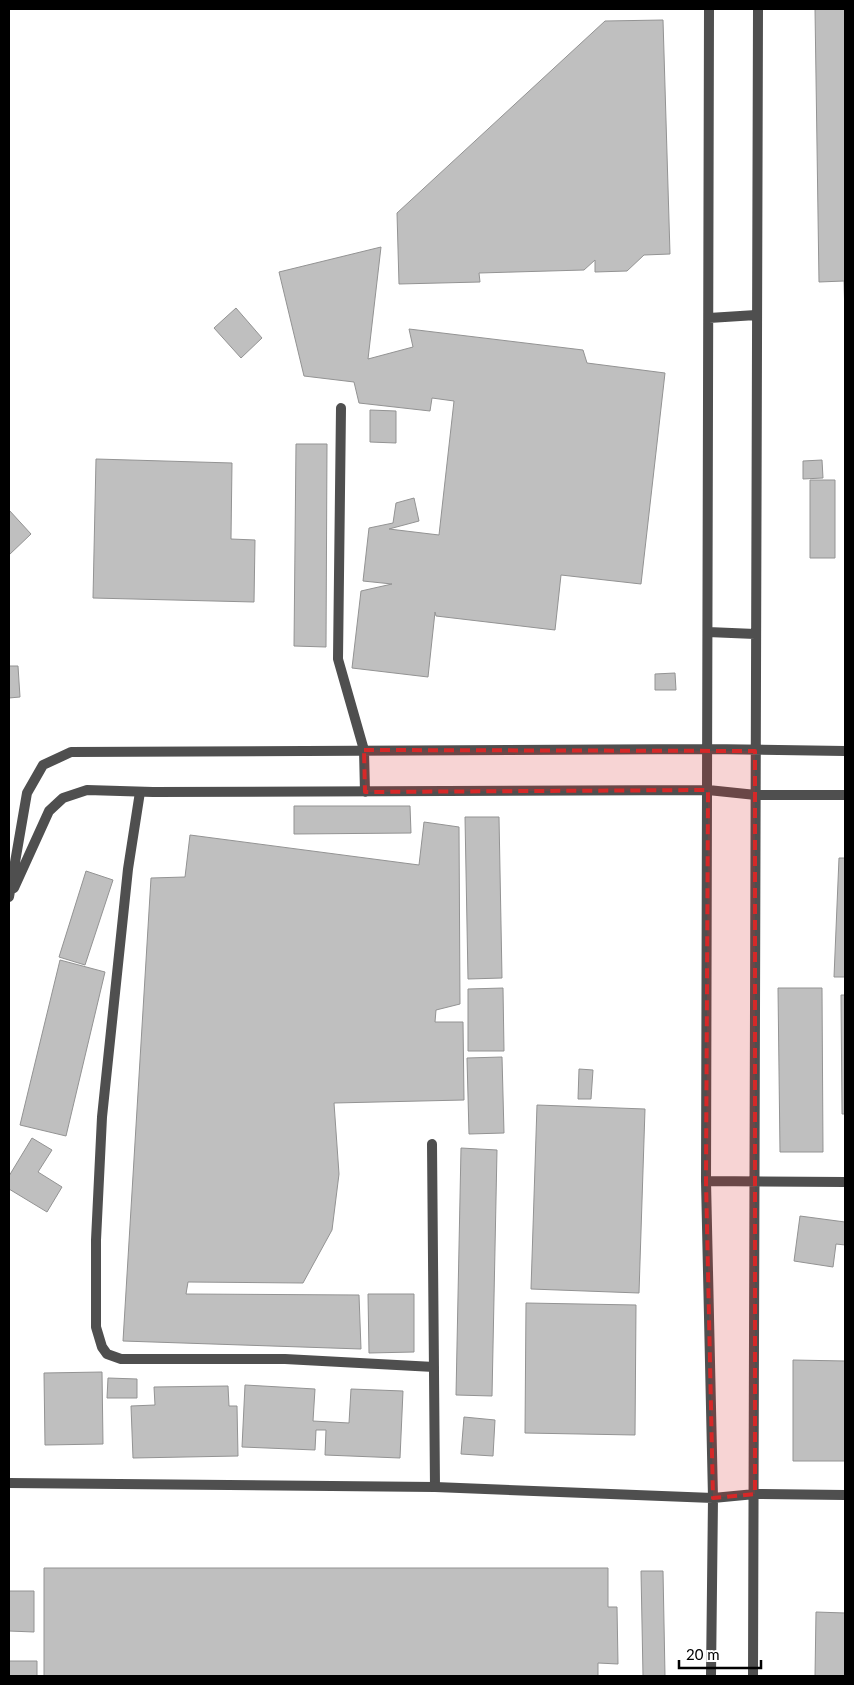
<svg xmlns="http://www.w3.org/2000/svg" width="854" height="1685" font-family="Lato,sans-serif">
  <rect width="100%" height="100%" fill="#fff"/>
  <path fill="#bfbfbf" stroke="#939393" d="M815 9H845V317L844 281 819 282Z
    M663 20 670 254 644 255 627 271 595 272V260L584 270 479 273 480 282 399 284 397 213 605 21Z
    M381 247 368 359 413 347 409 329 583 350 587 363 665 373 641 584 561 575 555 630 436 616 435 612 428 677 352 668 361 591 392 584 363 581 369 528 393 523 396 503 414 498 419 521 389 529 439 535 454 401 432 398 430 411 359 403 354 382 304 376 279 272Z
    M236 308 262 338 241 358 214 328Z
    M370 410 396 411V443L370 442Z
    M296 444H327L326 647 294 646Z
    M96 459 232 463 231 539 255 540 254 602 93 598Z
    M822 460 823 478 803 479V461Z
    M810 480H835V558H810Z
    M9 510 31 534 9 555Z
    M9 666H18L20 697 9 698Z
    M675 673 676 690H655V674Z
    M294 806H410L411 833 294 834Z
    M465 817H499L502 978 468 979Z
    M424 822 459 827 460 1004 436 1010 435 1022H463L464 1100 334 1103 339 1174 332 1230 303 1283 188 1282 186 1294 359 1295 361 1349 123 1341 151 878 185 877 190 835 419 865Z
    M839 858H845V977H834Z
    M86 871 113 880 85 965 59 957Z
    M60 960 105 972 66 1136 20 1125Z
    M503 988 504 1051H468V989Z
    M778 988H822L823 1152H780Z
    M841 995H845V1114H842Z
    M502 1057 504 1133 469 1134 467 1058Z
    M579 1069 593 1070 591 1099H578Z
    M537 1105 645 1109 639 1293 531 1289Z
    M32 1138 52 1150 38 1172 62 1187 47 1212 9 1189V1176Z
    M461 1148 497 1150 492 1396 456 1395Z
    M800 1216 845 1222V1245L836 1244 833 1267 794 1261Z
    M368 1294H414V1352L369 1353Z
    M526 1303 636 1305 635 1435 525 1433Z
    M793 1360 845 1361V1461H793Z
    M102 1372 103 1444 45 1445 44 1373Z
    M108 1378 137 1379V1398H107Z
    M245 1385 315 1389 313 1421 349 1423 351 1389 403 1391 400 1458 325 1455 326 1430H316L315 1450 242 1447Z
    M228 1386 229 1406H237L238 1456 133 1458 131 1406 155 1405 154 1387Z
    M464 1417 495 1420 493 1456 461 1454Z
    M44 1568H608V1607H617L618 1664 598 1663V1676H44Z
    M641 1571H663L665 1676H643Z
    M9 1591H34V1632L9 1631Z
    M816 1612 845 1613V1676H815Z
    M9 1661H37V1676H9Z"/>
  <g fill="none" stroke-linecap="round" stroke-linejoin="round">
    <path stroke="#4f4f4f" stroke-width="10" d="M140 792 128 869 102 1117 96 1240V1327L102 1347 107 1354 121 1359H285L434 1367
      M432 1144 435 1487"/>
    <path stroke="#4f4f4f" stroke-width="10" d="M709 9 706 1181 713 1498 711 1676
      M709 318 756 315
      M341 408 338 659 364 750 365 792
      M708 632 755 634
      M14 888 49 811 63 798 87 790 153 792 708 790 756 795H845
      M9 897 27 793 43 765 71 752 708 749 845 751
      M706 1181 845 1182
      M9 1483 435 1487 713 1498 755 1494 845 1495
      M753 1676 758 9"/>
  </g>
  <path fill="#d62828" fill-opacity="0.2" stroke="#d62828" stroke-width="4" stroke-dasharray="10 6" stroke-linejoin="round" d="M364 750 755 751V1494L713 1498 706 1181 708 790 365 792Z"/>
  <rect width="854" height="1685" fill="none" stroke="#000000" stroke-width="20"/>
  <path d="M679 1660v8h82v-8" fill="none" stroke="#000000" stroke-width="2.5"/>
  <text x="686" y="1660" font-size="15" fill="#000000" stroke="#ffffff" stroke-width="4" paint-order="stroke">20 m</text>
</svg>
